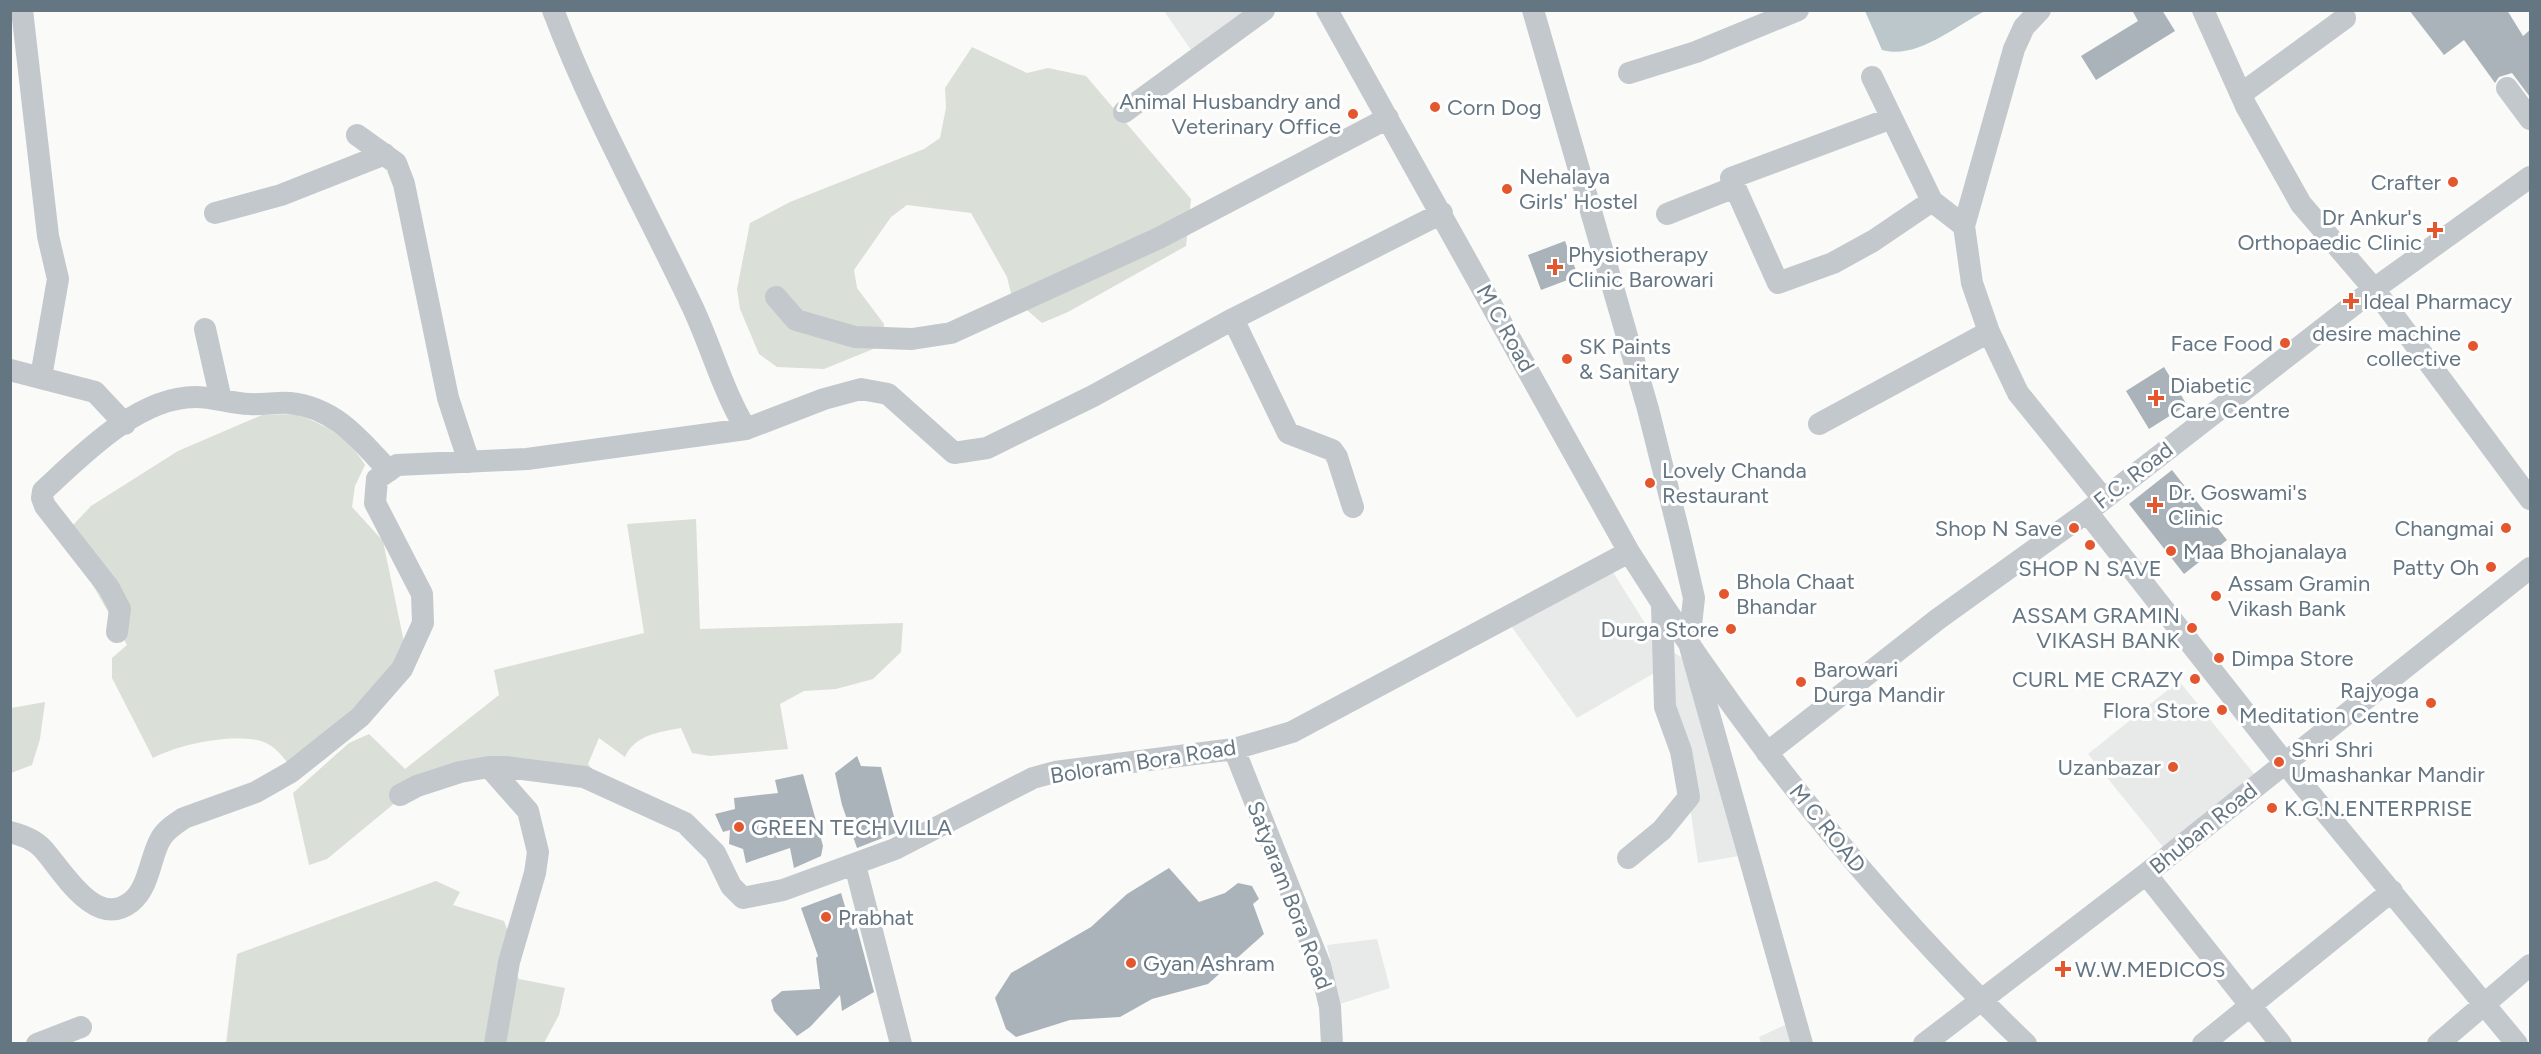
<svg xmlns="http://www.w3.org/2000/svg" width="2541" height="1054" font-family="Figtree,sans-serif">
  <rect width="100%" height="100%" fill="#fafaf8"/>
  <path fill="#e8e9e9" d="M1164 11H1260L1196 57Z
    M1608 564 1656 641 1693 665 1739 856 1698 863 1686 778 1656 672 1577 718 1509 623Z
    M2179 681 2259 780 2168 853 2088 754Z
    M1377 939 1390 988 1340 1004 1327 945Z
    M1789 1023 1796 1043H1761L1759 1037Z"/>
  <path fill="#dadfd7" d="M972 47 1027 73 1048 68 1086 76 1191 199 1186 246 1068 312 1042 323 1012 297 1007 277 971 213 907 205 891 217 854 270 857 288 884 324 883 345 824 369 777 367 759 354 740 309 737 289 750 223 790 202 924 149 940 138 946 108 945 88Z
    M294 414C324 423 349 438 365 465L355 486 352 507 383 541 405 647 401 666 289 765C282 755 271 742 257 740 225 735 181 744 153 758L112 678V658L127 645 66 538 74 524 91 506 178 451 262 415Z
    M696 519 700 629 903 623 901 652 873 679 836 689 804 691 780 704 788 749 710 756 692 753 681 728C659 732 635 735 625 757L599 738 588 764 602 781 526 762 413 788 327 859 309 865 293 793 349 743 369 734 405 769 499 695 494 670 644 633 627 524Z
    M45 702 40 739 32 765 11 773V708Z
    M436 881 460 892 453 905 504 921 512 943 510 963 519 979 565 988 559 1015 544 1043 226 1044 237 954Z"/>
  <path fill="#bbc7cb" d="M1865 11H1985C1955 26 1917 60 1882 50Z"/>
  <path fill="#aab3b9" d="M2132 10H2162L2175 31 2096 80 2081 56 2138 21Z
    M2409 10H2507L2523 36 2530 30V97L2512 73 2499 77 2495 83 2464 40 2444 55Z
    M1565 241 1578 276 1541 290 1528 255Z
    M2164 367 2187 405 2149 429 2126 391Z
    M2172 470 2227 540 2184 574 2129 504Z
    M857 756 861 766 881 767 898 832 857 848 842 805 835 773Z
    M803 774 823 846 821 856 794 868 790 848 746 863 743 849 729 844 730 830 723 832 715 814 735 809 734 798 778 793 775 780Z
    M1169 868 1199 902 1225 893 1238 883 1252 886 1259 899 1253 904 1264 934 1208 984 1152 999 1120 1017 1070 1020 1016 1037 1006 1029 995 998 1011 973 1091 927 1127 894Z
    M841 893 852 930 857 928 874 992 842 1011 840 995 810 1027 797 1036 774 1011 771 1000 782 991 820 989 816 958 818 956 801 908Z"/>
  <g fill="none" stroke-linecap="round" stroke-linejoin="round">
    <path stroke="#c3c8cc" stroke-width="22" d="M22 10 48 236 58 279 41 377
      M553 10C592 113 646 209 693 308 712 349 723 391 746 429
      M1327 10 1629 552C1741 731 1874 898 2026 1044
      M1533 10 1648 409 1680 537 1694 598 1689 643 1802 1044
      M2040 10 2024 27 2014 49 1964 226 1972 283 1989 332 2018 393 2102 497
      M2203 10 2246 106 2301 204 2374 289 2530 499
      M1629 73 1696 52 1798 10
      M1872 77 1932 201 1964 226
      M2507 88 2530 119
      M2241 94 2345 18
      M1124 112 1264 10
      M1892 118 1731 178 1778 283 1833 263 1873 241 1932 201
      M357 135 396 163 404 184 448 398 469 462
      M215 213 281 195 385 154
      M1667 214 1735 187
      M776 297 796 320 855 337 912 339 951 333 1159 238 1388 118
      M1233 319 1288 433 1332 450 1337 457 1353 507
      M205 329 221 400
      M10 370 95 392 125 424
      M1819 424 1989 332
      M2087 512 2284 762 2517 1044
      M117 632 120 609 109 588 45 506 42 498 43 491C82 455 138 397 195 397 213 397 231 403 249 404 263 405 277 402 290 403 336 408 360 440 389 471
      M1234 749 1320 965 1330 1007 1332 1044
      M1767 753 1938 619 2087 512 2374 289 2530 177
      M489 767 528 811 538 852 535 873 509 962 495 1044
      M400 795 417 786 460 772 489 767H506L584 777 685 823 715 853 731 886 743 898 783 890 895 849 1033 778 1055 772 1234 749 1292 732 1629 552
      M10 832C23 836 34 839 43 849 62 870 95 930 131 902 149 888 150 858 160 840 165 830 175 824 184 818L256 792 291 772 360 717 402 669 423 623 422 594 375 503 377 479 397 465 527 459 746 429 824 399 861 389 888 394 954 453 987 448 1093 396 1233 319 1442 213
      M1628 858 1662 830 1689 797 1681 751 1665 707 1662 606
      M855 865 901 1044
      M2146 874 2281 1044
      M37 1044 81 1027
      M1924 1044 2146 874 2530 568
      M2203 1044 2392 891
      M2438 1044 2530 965"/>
  </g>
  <g fill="#e4572e" stroke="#fff" stroke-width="2">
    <circle cx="1435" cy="107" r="6"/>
    <circle cx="1353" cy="114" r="6"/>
    <circle cx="2453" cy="182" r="6"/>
    <circle cx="1507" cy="189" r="6"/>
    <path d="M2432 221h6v6h6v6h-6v6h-6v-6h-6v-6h6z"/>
    <path d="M1552 258h6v6h6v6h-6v6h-6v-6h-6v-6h6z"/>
    <path d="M2348 292h6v6h6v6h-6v6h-6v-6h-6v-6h6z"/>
    <circle cx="2285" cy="343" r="6"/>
    <circle cx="2473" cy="346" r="6"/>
    <circle cx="1567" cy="359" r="6"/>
    <path d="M2153 389h6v6h6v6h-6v6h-6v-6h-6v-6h6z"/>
    <circle cx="1650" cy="483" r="6"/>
    <path d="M2152 496h6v6h6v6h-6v6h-6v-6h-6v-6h6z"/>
    <circle cx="2074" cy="528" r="6"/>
    <circle cx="2506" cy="528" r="6"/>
    <circle cx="2090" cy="545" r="6"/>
    <circle cx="2171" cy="551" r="6"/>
    <circle cx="2491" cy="567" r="6"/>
    <circle cx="1724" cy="594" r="6"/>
    <circle cx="2216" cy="596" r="6"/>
    <circle cx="2192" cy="628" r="6"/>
    <circle cx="1731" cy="629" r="6"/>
    <circle cx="2219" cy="658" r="6"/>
    <circle cx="2195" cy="679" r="6"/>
    <circle cx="1801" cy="682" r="6"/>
    <circle cx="2431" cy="703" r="6"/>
    <circle cx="2222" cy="710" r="6"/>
    <circle cx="2279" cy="762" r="6"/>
    <circle cx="2173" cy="767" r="6"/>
    <circle cx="2272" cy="808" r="6"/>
    <circle cx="739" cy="827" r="6"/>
    <circle cx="826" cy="917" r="6"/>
    <circle cx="1131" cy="963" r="6"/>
    <path d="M2060 960h6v6h6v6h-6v6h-6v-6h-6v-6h6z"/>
  </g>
  <g text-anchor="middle" stroke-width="6" stroke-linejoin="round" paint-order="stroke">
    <g font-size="22" fill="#657683" stroke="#fff" text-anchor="start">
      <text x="1341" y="109" text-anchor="end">Animal Husbandry and<tspan x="1341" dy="25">Veterinary Office</tspan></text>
      <text x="1447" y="115">Corn Dog</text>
      <text x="1519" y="184">Nehalaya<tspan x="1519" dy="25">Girls' Hostel</tspan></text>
      <text x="2441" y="190" text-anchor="end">Crafter</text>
      <text x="2422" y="225" text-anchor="end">Dr Ankur's<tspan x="2422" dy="25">Orthopaedic Clinic</tspan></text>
      <text x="1568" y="262">Physiotherapy<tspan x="1568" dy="25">Clinic Barowari</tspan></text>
      <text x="2363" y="309">Ideal Pharmacy</text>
      <text x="2461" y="341" text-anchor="end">desire machine<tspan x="2461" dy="25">collective</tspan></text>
      <text x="2273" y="351" text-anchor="end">Face Food</text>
      <text x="1579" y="354">SK Paints<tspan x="1579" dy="25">&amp; Sanitary</tspan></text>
      <text x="2170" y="393">Diabetic<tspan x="2170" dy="25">Care Centre</tspan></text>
      <text x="1662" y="478">Lovely Chanda<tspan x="1662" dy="25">Restaurant</tspan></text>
      <text x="2168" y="500">Dr. Goswami's<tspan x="2168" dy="25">Clinic</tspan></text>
      <text x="2062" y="536" text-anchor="end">Shop N Save</text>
      <text x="2494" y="536" text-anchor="end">Changmai</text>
      <text x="2183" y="559">Maa Bhojanalaya</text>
      <text x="2479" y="575" text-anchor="end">Patty Oh</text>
      <text x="2090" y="576" text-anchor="middle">SHOP N SAVE</text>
      <text x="1736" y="589">Bhola Chaat<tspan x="1736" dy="25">Bhandar</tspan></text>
      <text x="2228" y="591">Assam Gramin<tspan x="2228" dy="25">Vikash Bank</tspan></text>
      <text x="2180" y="623" text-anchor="end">ASSAM GRAMIN<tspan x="2180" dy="25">VIKASH BANK</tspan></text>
      <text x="1719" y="637" text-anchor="end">Durga Store</text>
      <text x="2231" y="666">Dimpa Store</text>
      <text x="1813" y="677">Barowari<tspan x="1813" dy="25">Durga Mandir</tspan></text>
      <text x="2183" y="687" text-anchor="end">CURL ME CRAZY</text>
      <text x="2419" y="698" text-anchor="end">Rajyoga<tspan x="2419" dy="25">Meditation Centre</tspan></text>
      <text x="2210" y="718" text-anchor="end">Flora Store</text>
      <text x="2291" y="757">Shri Shri<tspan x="2291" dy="25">Umashankar Mandir</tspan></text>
      <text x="2161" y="775" text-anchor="end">Uzanbazar</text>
      <text x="2284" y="816">K.G.N.ENTERPRISE</text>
      <text x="751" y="835">GREEN TECH VILLA</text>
      <text x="838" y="925">Prabhat</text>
      <text x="1143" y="971">Gyan Ashram</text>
      <text x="2075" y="977">W.W.MEDICOS</text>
    </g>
    <g font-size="22" fill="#657683" stroke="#fff">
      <text transform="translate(1506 328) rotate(61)" y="8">M C Road</text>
      <text transform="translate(2133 475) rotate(-38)" y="8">F.C. Road</text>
      <text transform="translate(1143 761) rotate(-9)" y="8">Boloram Bora Road</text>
      <text transform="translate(1828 828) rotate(51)" y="8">M C ROAD</text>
      <text transform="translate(2203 828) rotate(-39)" y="8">Bhuban Road</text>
      <text transform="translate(1290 895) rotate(69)" y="8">Satyaram Bora Road</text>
    </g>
  </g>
  <rect width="2541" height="1054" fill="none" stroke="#657683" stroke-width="24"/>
</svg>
